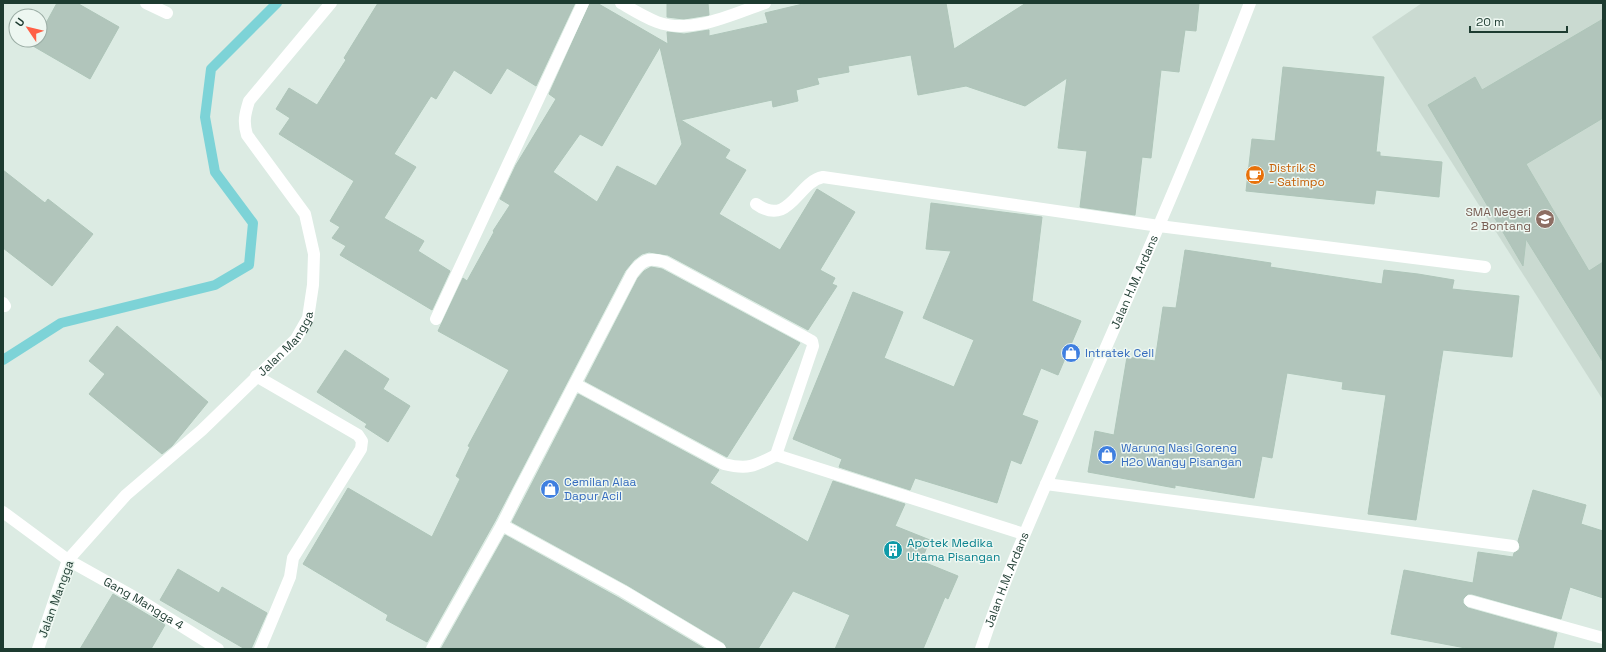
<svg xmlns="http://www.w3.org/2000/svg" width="1606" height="652" font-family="'Space Grotesk',sans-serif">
  <rect width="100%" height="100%" fill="#dcebe3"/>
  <path fill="#cadad1" d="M1422 3H1603V400L1372 37Z"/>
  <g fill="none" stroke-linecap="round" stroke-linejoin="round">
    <path stroke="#7dd3d7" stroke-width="10" d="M3 360 61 323 215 285 249 265 253 223 215 172 205 117 211 69 277 3"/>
  </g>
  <path fill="#b1c5bb" stroke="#aec5b9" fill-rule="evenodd" d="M57 3H77L119 27 90 79 33 46 37 40H40V34Z
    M378 3H575L536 86 507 68 491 94 454 70 436 99 431 96 394 154 416 167 384 218 424 241 418 251 450 271 432 310 340 255 346 246 332 238 340 227 330 221 354 181 279 134 290 118 276 109 289 88 317 105 346 60 344 58Z
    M590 3H597L668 44 667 32 684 34 709 30V36L768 23 765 13 807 3H946L954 49 1026 3H1199L1196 31 1185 30 1179 72 1161 70 1151 158 1142 157 1135 215 1080 207 1087 151 1058 148 1067 78 1025 106 966 86 918 95 911 55 848 66 849 72 817 78 819 84 796 90 798 101 773 107 772 100 681 120 730 150 725 158 746 170 719 214 780 250 817 189 855 212 820 270 835 278 832 284 837 286 808 330 668 255 649 252 642 254 634 260 625 271 495 521 427 642 386 620 388 615 303 564 348 488 432 537 460 479 456 476 470 447 468 446 509 370 438 331 463 278 467 281 494 232 493 231 510 205 500 199 516 165 556 99 549 94ZM660 47 682 144 656 186 617 166 597 202 553 172 580 134 602 146Z
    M667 3H708L709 15 684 19 667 17Z
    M1603 19V118L1526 164 1589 271 1603 262V362L1526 239 1523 266 1428 105 1475 77 1482 90Z
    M1283 67 1384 77 1376 152H1380V156L1442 162 1439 197 1376 190 1374 204 1246 191 1252 139 1275 141Z
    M3 170 45 203 48 199 93 234 52 286 3 248Z
    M931 203 1042 217 1032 301 1081 321 1058 375 1041 368 1022 415 1038 421 1021 464 1011 460 997 503 915 478 910 490 839 467 842 459 793 439 853 292 903 312 884 358 954 387 974 340 923 318 951 251 926 249Z
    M1185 250 1271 263 1270 267 1382 284 1384 270 1418 274 1454 280 1452 289 1519 296 1512 357 1443 350 1416 520 1368 514 1386 395 1342 389 1343 382 1287 373 1272 458 1262 456 1254 498 1175 485V488L1088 472 1095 431 1114 435 1127 357 1155 361 1163 307 1176 308Z
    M651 267 662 269 800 343 727 457 585 381 638 278 644 271Z
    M117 326 208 402 172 446 162 454 89 394 105 374 89 361Z
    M345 350 389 379 383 389 410 406 388 442 365 427 367 424 317 392Z
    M578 394 719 470 710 483 808 542 833 481 905 504 895 526 930 540 921 561 958 576 948 599 945 597 923 649H835L850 615 793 591 758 649H727L724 643 627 585 512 522Z
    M1533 490 1586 505 1581 524 1603 531V598L1570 587 1561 619 1472 594H1468L1463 599V603L1468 608 1557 633 1553 649H1471L1391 634 1404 570 1473 583 1478 552 1513 557 1514 553 1519 550 1520 547 1518 541Z
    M505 535 619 598 705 649H441Z
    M178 569 219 593 222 587 267 613 251 649H245L160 600Z
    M113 594 165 625 151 649H80Z"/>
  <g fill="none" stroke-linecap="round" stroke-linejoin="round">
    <g stroke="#fff" stroke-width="12">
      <path d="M146 3 167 13"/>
      <path d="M621 3C633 10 644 17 657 22 691 35 733 14 765 3"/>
      <path d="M756 204C790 228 797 182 823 177L1159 226 1485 267"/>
      <path d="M3 303 5 306"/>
      <path d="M436 319 583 3"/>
      <path d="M256 376 358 435 362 441 361 449 293 558 290 577 260 649"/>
      <path d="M776 455 1024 534"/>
      <path d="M1046 484 1513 546"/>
      <path id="s1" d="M3 512 68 560 143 602 218 649"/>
      <path d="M502 525 518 493 632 274C642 260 648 257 665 262L810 340 812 341 813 346 776 455C755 466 748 470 724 464L575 384"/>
      <path d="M1470 601 1603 638"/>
      <path id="s2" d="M38 649 68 560 126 495 202 430 296 339 308 318 313 285 314 254 305 214 247 135C243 122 245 114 249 101L331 3"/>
      <path d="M432 649 502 525 623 591 720 649"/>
      <path id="s3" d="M981 649C1009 564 1047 483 1082 402 1140 270 1198 138 1250 3"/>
    </g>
  </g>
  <defs>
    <symbol id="cafe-disc" viewBox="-11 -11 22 22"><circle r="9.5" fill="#e8710a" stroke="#edf7f1"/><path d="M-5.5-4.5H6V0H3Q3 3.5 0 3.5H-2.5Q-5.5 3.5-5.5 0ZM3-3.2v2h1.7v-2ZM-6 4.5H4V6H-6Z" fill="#fff"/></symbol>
    <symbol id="school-disc" viewBox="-11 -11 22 22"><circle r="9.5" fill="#8d6e63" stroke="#edf7f1"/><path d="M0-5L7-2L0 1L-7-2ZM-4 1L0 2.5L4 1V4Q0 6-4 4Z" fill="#fff"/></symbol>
    <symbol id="shop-disc" viewBox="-11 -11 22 22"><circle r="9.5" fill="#3f7fe0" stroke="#edf7f1"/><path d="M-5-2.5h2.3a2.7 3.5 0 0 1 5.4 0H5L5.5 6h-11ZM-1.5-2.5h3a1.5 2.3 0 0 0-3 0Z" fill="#fff"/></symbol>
    <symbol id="building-disc" viewBox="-11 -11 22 22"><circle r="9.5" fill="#0f9aa8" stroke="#edf7f1"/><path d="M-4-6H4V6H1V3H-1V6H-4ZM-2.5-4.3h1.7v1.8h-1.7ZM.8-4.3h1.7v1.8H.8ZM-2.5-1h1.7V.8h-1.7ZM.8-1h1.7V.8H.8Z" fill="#fff"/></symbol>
  </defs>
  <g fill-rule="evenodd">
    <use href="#cafe-disc" x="1244" y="164" width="22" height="22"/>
    <use href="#school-disc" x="1534" y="208" width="22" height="22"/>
    <use href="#shop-disc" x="1060" y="342" width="22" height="22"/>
    <use href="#shop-disc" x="1096" y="444" width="22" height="22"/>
    <use href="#shop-disc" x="539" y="478" width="22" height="22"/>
    <use href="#building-disc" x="882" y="539" width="22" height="22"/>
  </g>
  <g text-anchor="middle" stroke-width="3" stroke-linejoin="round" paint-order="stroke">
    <g font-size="12" fill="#c56008" stroke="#edf7f1" text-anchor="start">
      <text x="1269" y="172">Distrik S<tspan x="1269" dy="14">- Satimpo</tspan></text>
    </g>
    <g font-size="12" fill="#785e54" stroke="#edf7f1" text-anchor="end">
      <text x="1531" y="216">SMA Negeri<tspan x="1531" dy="14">2 Bontang</tspan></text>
    </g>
    <g font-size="12" fill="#1d3b30" stroke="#edf7f1">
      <text dy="4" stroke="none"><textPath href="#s3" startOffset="398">Jalan H.M. Ardans</textPath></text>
      <text dy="4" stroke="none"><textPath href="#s2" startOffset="402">Jalan Mangga</textPath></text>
      <text dy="4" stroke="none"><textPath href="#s3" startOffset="74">Jalan H.M. Ardans</textPath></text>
      <text transform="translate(56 599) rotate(-70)" y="4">Jalan Mangga</text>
      <text dy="4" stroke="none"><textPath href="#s1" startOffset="168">Gang Mangga 4</textPath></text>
    </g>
    <g font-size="12" fill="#366cbe" stroke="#edf7f1" text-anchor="start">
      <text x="1085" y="357">Intratek Cell</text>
      <text x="1121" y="452">Warung Nasi Goreng<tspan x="1121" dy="14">H2o Wangy Pisangan</tspan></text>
      <text x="564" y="486">Cemilan Alaa<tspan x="564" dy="14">Dapur Acil</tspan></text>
    </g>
    <g font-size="12" fill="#0d838f" stroke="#edf7f1" text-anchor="start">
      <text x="907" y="547">Apotek Medika<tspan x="907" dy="14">Utama Pisangan</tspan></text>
    </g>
  </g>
  <rect width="1606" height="652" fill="none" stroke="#1d3b30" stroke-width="8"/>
  <g transform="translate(28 28) rotate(305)"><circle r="19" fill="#edf7f1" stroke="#9aaca4"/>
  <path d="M0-3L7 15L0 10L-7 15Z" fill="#ff6046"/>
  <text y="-6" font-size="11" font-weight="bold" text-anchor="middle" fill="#1d3b30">U</text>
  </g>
  <path d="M1470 26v6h97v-6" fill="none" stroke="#1d3b30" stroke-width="2"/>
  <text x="1476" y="26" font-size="12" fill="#1d3b30" stroke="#edf7f1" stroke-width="3" paint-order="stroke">20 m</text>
</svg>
